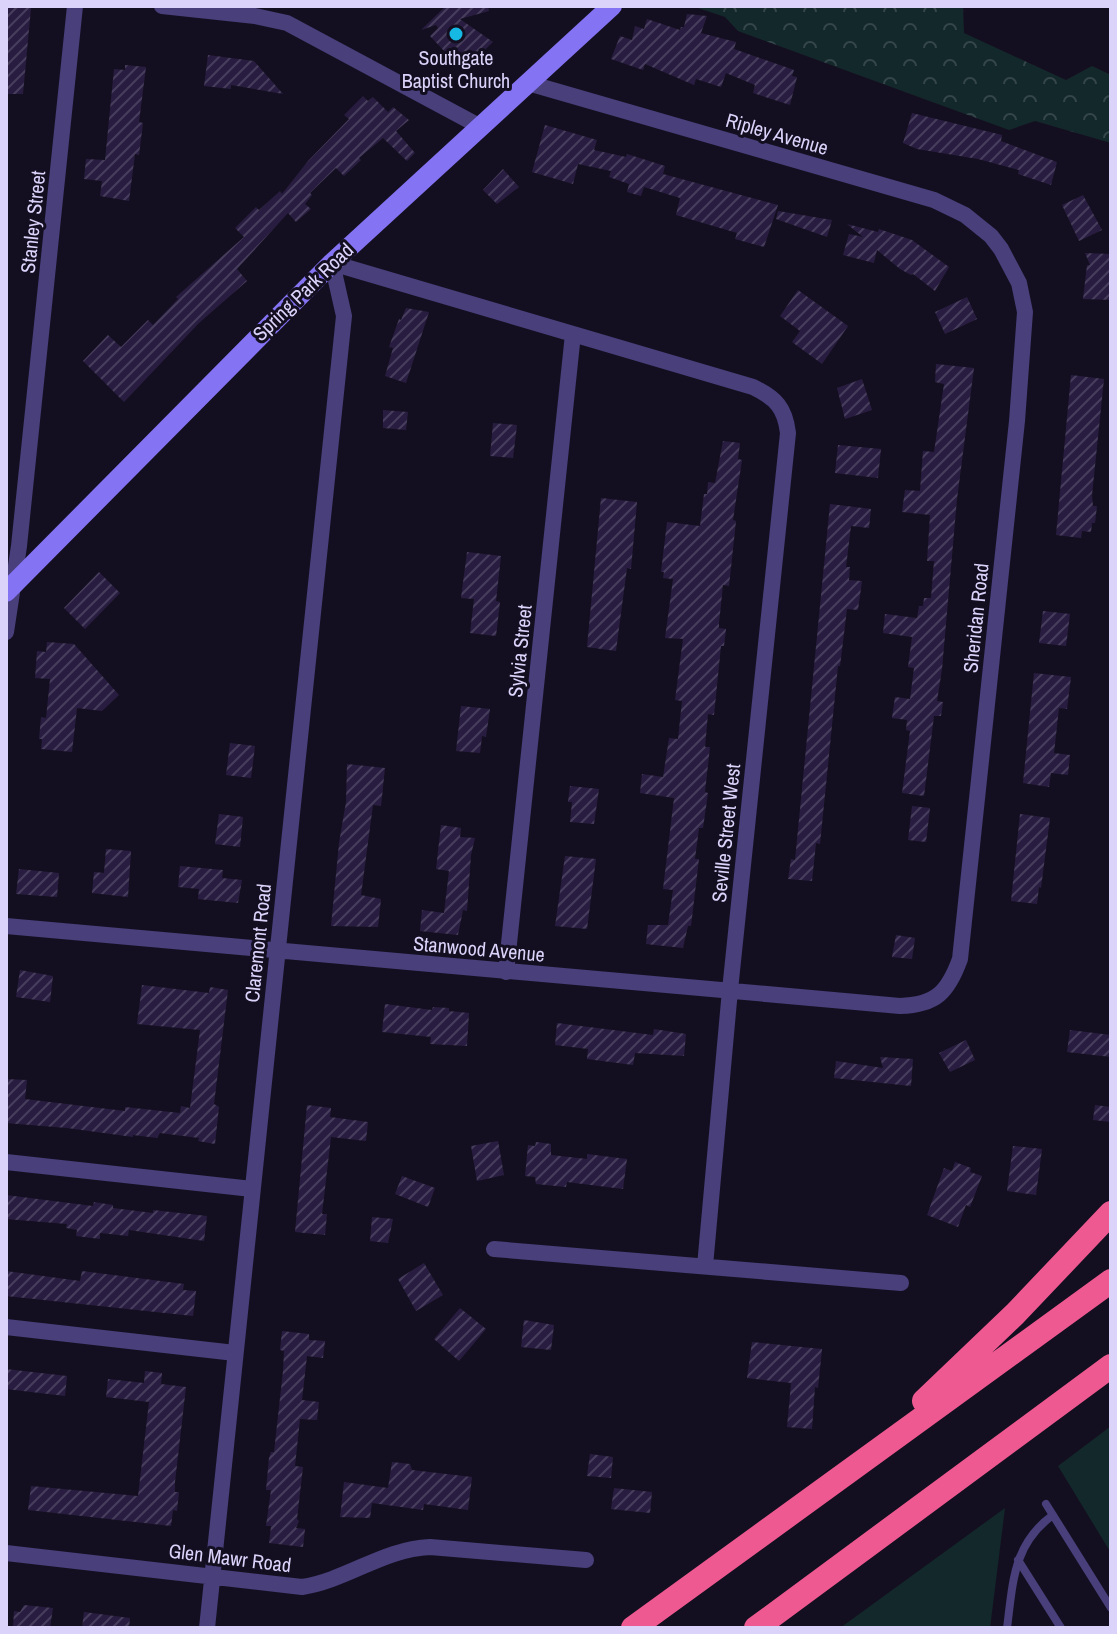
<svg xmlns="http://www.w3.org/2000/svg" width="1117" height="1634" font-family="'Archivo Narrow',sans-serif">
  <defs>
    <pattern id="forest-crowns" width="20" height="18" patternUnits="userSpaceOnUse" patternTransform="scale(2)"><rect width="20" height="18" fill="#13282a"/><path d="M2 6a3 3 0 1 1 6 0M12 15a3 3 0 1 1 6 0" fill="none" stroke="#35464a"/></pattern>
    <pattern id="building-hatch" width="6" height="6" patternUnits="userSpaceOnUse" patternTransform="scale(2)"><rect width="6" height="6" fill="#281d40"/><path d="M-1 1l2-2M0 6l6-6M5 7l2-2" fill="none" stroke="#473d5c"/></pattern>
  </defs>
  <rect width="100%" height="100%" fill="#140f20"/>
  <path fill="#13282a" d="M1111 1426V1553L1058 1466Z
    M1005 1508 990 1628H840Z"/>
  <path fill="url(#forest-crowns)" d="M692 6H963L964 33 1066 80 1092 66 1111 75V143L1035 121 1009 130 738 31 725 17Z"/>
  <path fill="url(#building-hatch)" d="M6 6 31 8 23 94H6Z
    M446 6H488L489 11 460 19 493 42 463 71 430 36 438 28 436 25 421 30Z
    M687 14 707 16 701 33 736 42 734 49 794 70 792 76 797 77 790 105 753 93 755 85 726 73 721 87 696 79 694 85 645 64 643 70 611 59 620 36 632 40 635 26 644 29 647 19 680 30 681 27H684Z
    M208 55 254 61 283 94 231 85V89L204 86Z
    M125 65 146 67 139 122 143 123 139 155 135 154 129 201 100 196 102 181 84 179 86 159 105 160 114 69 125 70Z
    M363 96 368 101 373 97 388 112 393 107 409 120 396 131 415 153 407 161 383 138 359 158 361 160 344 176 336 168 310 193 312 195 305 204 311 209 296 222 288 213 237 269 247 281 199 323 124 402 83 361 108 335 121 347 148 320 153 325 178 299 176 297 244 237 235 228 256 207 259 210 280 191 282 194 308 161 349 119 344 115Z
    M912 113 1002 135 1001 141 1057 162 1051 185 1018 174 1019 170 978 159 917 149 903 143Z
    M545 125 597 140 594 150 626 157 627 154 665 166 663 174 778 205 764 247 735 239 737 233 676 215 680 198 644 187 641 196 627 192 629 184 609 177 611 171 578 164 573 184 532 172Z
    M503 169 519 187 497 204 483 190Z
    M1083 195 1102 230 1079 241 1062 205Z
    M778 211 832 220 827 237 776 219Z
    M847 224 878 232 879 229 912 240 949 267 935 291 913 274 911 275 900 269 877 250 874 263 843 255 849 234 863 237Z
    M1085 253 1111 254V300L1083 299 1087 265H1090Z
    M798 290 848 326 822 364 792 342 800 331 780 316Z
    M967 297 977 319 945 334 935 312Z
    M406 308 429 312 406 383 385 376 393 348 389 347 399 319 401 320Z
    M936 364 974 368 957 499 942 669 937 701 943 702 941 716H934L924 796 902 793 910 731 906 730 907 720 892 718 895 697 910 699 914 668 908 667 912 637 883 633 885 614 917 618 919 606H923L924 598H931L934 561H927L930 515 902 512 905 490 920 491 923 451 934 452 944 384 935 382Z
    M1071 375 1104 379 1092 495 1093 506H1097L1095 523H1092L1091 532 1082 531 1081 538 1056 535Z
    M862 379 872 410 845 419 837 388Z
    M383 410 408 412 406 430 383 428Z
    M493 423 517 425 513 458 490 456Z
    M723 441 740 443 738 459 742 460 733 520 736 521 729 586 723 585 719 623V628L726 629 724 646H721L714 715 708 714 705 747H710L705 792 708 793 703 828H699L695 859H699L691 926H688L683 948 646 944 648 925H668L673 890 663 889 674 798 640 793 642 774 663 777 669 738 678 739 682 701 675 700 683 639 665 638 673 579 663 578 664 572H661L667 522 700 526 704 494H707L708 482 715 483Z
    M838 445 881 449 878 478 835 473Z
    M601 498 637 502 631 569 627 568 616 651 587 647Z
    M830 504 871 509 869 528 851 526 846 567H850L849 580 862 581 858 610 847 609 840 666H838L820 844 816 843 812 881 788 879 791 859 795 860Z
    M467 552 501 556 496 601 500 602 496 636 470 633 474 599 461 598Z
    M99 572 120 593 85 629 64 608Z
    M1043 611 1070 614 1066 646 1039 643Z
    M47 642 74 644 119 695 102 711 77 708 72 752 41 749 42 739H39L41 717 46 718 50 679 35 678 37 651 46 652Z
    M1034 673 1071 677 1067 709 1059 708 1054 753 1070 755 1068 775 1051 773 1049 787 1023 783Z
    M461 706 490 709 486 737 482 736 480 753 456 751Z
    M230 743 255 746 251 778 226 775Z
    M347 764 385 768 381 806 373 805 361 895 381 899 378 927 331 926 339 843 346 802Z
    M570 786 599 789 594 824 570 822 572 802H568Z
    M912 806 930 808 926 842 908 840Z
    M219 814 243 817 240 847 215 844Z
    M1020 814 1050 818 1041 888 1039 887 1037 904 1011 901Z
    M441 825 461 828 460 837 475 838 471 855 467 911 463 910 458 935 420 931 422 910 444 913 449 871 436 869Z
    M106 849 131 851 128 897 92 893 94 872 104 873Z
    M565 856 596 859 587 929 555 926Z
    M180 866 223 870 222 878 242 880 238 903 198 899 199 889 178 887Z
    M19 869 59 873 57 897 16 894Z
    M896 935 915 938 912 959 892 957Z
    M20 970 53 976 50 1002 16 997Z
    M142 985 209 993 210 987 228 990 214 1104 219 1107 215 1144 198 1141 199 1138 160 1133 157 1138 133 1135V1137L67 1128 6 1123V1079L27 1080 25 1099 125 1111V1107L180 1113 181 1106 190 1108 200 1030 137 1024Z
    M385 1004 432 1010 433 1007 449 1008V1011L469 1013 467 1046 430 1044 431 1037 382 1032Z
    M557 1023 653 1035 654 1029 686 1034 684 1056 635 1053 633 1065 587 1059 588 1049 555 1045Z
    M1070 1030 1111 1035V1057L1067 1052Z
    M966 1040 975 1060 950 1072 939 1053Z
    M880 1057 913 1059 911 1086 834 1078 836 1061 883 1068Z
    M307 1105 331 1108 330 1117 368 1122 366 1141 331 1137 322 1214H327L325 1235 295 1232Z
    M1095 1105 1111 1107V1122L1093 1120Z
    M498 1141 504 1175 477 1181 471 1146Z
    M536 1142 551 1144V1155L587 1159V1154L627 1159 623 1189 567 1182 566 1187 536 1184 535 1177 525 1176 528 1145 535 1146Z
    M1013 1146 1042 1149 1036 1195 1007 1191Z
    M955 1162 971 1168 970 1172 982 1176 970 1207 966 1205 958 1227 927 1215 944 1168 952 1171Z
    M402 1176 435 1188 428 1207 395 1194Z
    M6 1195 93 1206 94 1202 113 1205V1208L153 1213V1210L207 1216 204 1241 129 1230 128 1236 100 1233V1239L76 1236 77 1230 66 1228 67 1224 6 1219Z
    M372 1217 393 1219 388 1243 370 1241Z
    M424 1263 443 1295 416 1311 398 1279Z
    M6 1271 80 1281 82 1271 184 1284 183 1290 196 1291 193 1316 6 1296Z
    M460 1308 486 1329 459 1361 434 1339Z
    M524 1320 554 1325 551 1350 521 1347Z
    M282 1331 309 1334V1340L325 1341 323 1358 307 1356 302 1400 319 1402 317 1420 300 1419 295 1466 303 1467 297 1519 299 1521 296 1528 305 1529 303 1547 269 1543 271 1526H266L271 1490H266L269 1458 271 1452H274L283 1371 284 1351 280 1350Z
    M752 1342 822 1349 818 1388 815 1387 812 1429 787 1427 791 1383 747 1378Z
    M6 1369 67 1376 65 1396 6 1389Z
    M145 1371 162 1373 161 1384 186 1387 175 1482V1492H179L177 1511 173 1510 171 1526 28 1510 31 1486 138 1496 149 1402 106 1397 108 1379 144 1383Z
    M590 1454 613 1457 611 1478 587 1476Z
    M392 1462 410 1464 412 1470 472 1477 468 1510 424 1504 423 1510 372 1503 370 1518 340 1517 344 1482 388 1488Z
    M614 1488 652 1492 650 1513 611 1509Z
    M24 1605 53 1608 50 1628H13L14 1611 20 1612Z
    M84 1612 130 1618 129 1628H82Z"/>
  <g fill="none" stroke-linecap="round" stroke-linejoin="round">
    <path stroke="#483f7b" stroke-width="8" d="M1046 1504 1111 1608
      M1018 1560 1061 1628
      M1007 1628C1013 1582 1013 1544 1053 1515"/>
    <path stroke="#483f7b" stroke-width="16" d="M162 6 255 16 287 23 479 126
      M6 632 19 546 75 6
      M6 926 900 1006C936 1005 948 992 960 959L1017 421 1025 312 1019 283 1001 249 991 236 965 215 934 200 528 83
      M506 972 573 334
      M6 1162 252 1189
      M494 1249 901 1283
      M6 1327 235 1353
      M6 1553 302 1587C347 1580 383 1549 430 1547L586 1560
      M207 1628 344 316 332 263 753 387C776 398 785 408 788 433L730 990 705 1266"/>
    <path stroke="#8473f2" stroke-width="20" d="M6 592 332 263 612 6"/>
    <path stroke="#ef5991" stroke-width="24" d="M924 1401 1015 1314 1111 1213
      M633 1628 1111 1281
      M756 1628 1111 1366"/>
  </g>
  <circle fill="#16b9e4" stroke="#140f20" stroke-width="3" cx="456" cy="34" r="8"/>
  <g text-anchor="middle" stroke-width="6" stroke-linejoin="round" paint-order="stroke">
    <g font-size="20" fill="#dcd3fb" stroke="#140f20">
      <text x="456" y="65">Southgate<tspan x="456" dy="23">Baptist Church</tspan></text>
    </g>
    <g font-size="20" fill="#dcd3fb" stroke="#140f20">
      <text transform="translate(777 134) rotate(16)" y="7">Ripley Avenue</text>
      <text transform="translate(33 222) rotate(-84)" y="7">Stanley Street</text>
      <text transform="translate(303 292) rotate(-44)" y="7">Spring Park Road</text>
      <text transform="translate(976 618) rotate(-84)" y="7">Sheridan Road</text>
      <text transform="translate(520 651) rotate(-84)" y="7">Sylvia Street</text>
      <text transform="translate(726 833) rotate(-84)" y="7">Seville Street West</text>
      <text transform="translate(258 943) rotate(-84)" y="7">Claremont Road</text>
      <text transform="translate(479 949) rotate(5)" y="7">Stanwood Avenue</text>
      <text transform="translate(230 1558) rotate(7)" y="7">Glen Mawr Road</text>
    </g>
  </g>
  <rect width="1117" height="1634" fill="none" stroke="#dcd3fb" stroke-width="16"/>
</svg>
